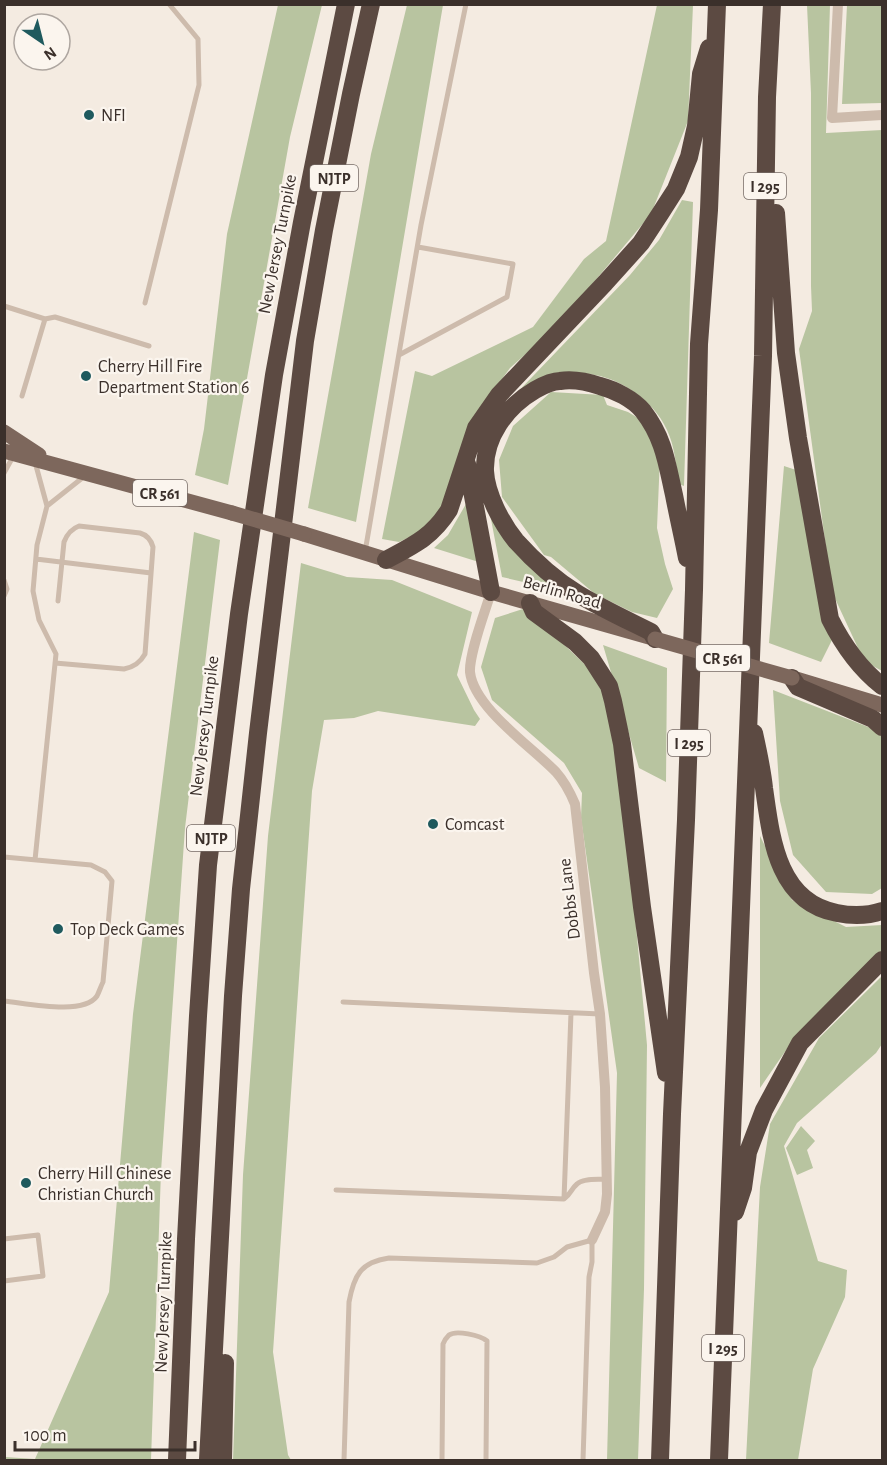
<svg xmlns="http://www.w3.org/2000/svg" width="887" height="1465" font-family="'Alegreya Sans',sans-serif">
  <rect width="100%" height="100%" fill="#f4ebe1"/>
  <path fill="#b8c4a0" d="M278 5H322L290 137 228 485 195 475 204 429 227 234Z
    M407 5H443L356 522 308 508 371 154Z
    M657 5H693L688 121 651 214 557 326 510 368 469 424 443 507 418 533 399 542 382 539 415 371 432 376 533 327 584 259 606 241Z
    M807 5H830L826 133 882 130V671L864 661 832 592 799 349 812 311 811 286V93Z
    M847 5H882V103L842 104Z
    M682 200 693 202 684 486 679 484C676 466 675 447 667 430 652 397 610 370 573 374 566 375 558 379 551 382 537 388 523 395 509 401L630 275 659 240Z
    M551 392 603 395 607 405 628 412 643 421 660 457 657 528 665 564 673 589 657 618 632 612 595 594 551 557 544 555 502 497 499 460 513 426Z
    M784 466 799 471 833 638 821 662 769 643Z
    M486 493 558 590 502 577Z
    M466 504 482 563 434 548 448 535Z
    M194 532 220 540 185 828 161 1171 151 1460H5V1457L35 1459 109 1292 133 1014Z
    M301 563 347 577 392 580 472 612 457 675 474 710 480 719 475 726 378 711 354 718 324 720 312 791 273 1352 288 1455 291 1460H233L243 1175 268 836Z
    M526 608 602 681 616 744 626 818 647 1045 644 1289 638 1460H607L617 1073 581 818 582 793 564 763 492 700 481 667 495 618Z
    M603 645 667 668 666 782 639 768Z
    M773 690 876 730 882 736V888L872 894 826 892 793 855 780 801Z
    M760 836 792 900 846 927 882 925V951L791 1043 760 1088Z
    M882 976V1044L876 1053 797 1123 784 1146 818 1261 847 1270 845 1297 813 1369 798 1460H746L760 1187 770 1124 819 1038Z
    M801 1126 815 1141 807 1150 813 1168 797 1175 786 1148Z"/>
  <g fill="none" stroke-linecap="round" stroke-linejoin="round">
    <path stroke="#cdbbac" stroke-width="5" d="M145 303 199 85 198 39 169 4
      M4 306 45 319 22 396
      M45 319 55 317 149 346
      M399 355 507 297 513 264 418 247
      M35 462 47 506 37 545 33 591 39 620 56 654 35 860
      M4 473 14 455
      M47 506 86 475
      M365 552 421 225 466 4
      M36 559 151 573
      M4 580 7 589 4 596
      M55 663 124 669C134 667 140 663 145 654L153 547C151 540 147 535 140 533L79 526C71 529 67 534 64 542L58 601
      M4 857 91 865 105 872 112 881 103 982C101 986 99 992 97 996 83 1016 26 1003 4 1001
      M343 1002 600 1014
      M336 1190 564 1199C571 1194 571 1189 577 1184 583 1178 598 1180 607 1179
      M564 1199 571 1013
      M4 1239 38 1235 43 1276 4 1281
      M344 1460 349 1302C354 1275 361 1262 389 1258L537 1263 554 1257 567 1247 592 1240V1262L589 1277 583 1460
      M442 1460 443 1344C444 1341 447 1337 449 1335 456 1330 480 1335 487 1341L486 1460"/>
    <path stroke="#cdbbac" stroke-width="10" d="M838 4 832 118 882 115
      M491 592C485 612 469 653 470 672 474 708 532 747 556 772 565 782 570 792 575 804L594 973 600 1014 605 1087 607 1194 605 1212 592 1240"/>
    <path stroke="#7d675c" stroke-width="15" d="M4 432 39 455
      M4 451 232 513
      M304 534 491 592 649 637
      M796 679 882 705"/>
    <path stroke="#5c4a42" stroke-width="18" d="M776 213 786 353 798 438 830 619C843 645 859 668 882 686
      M467 464 491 592
      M386 560C414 545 432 537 449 510L476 428 499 395 605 283 641 243 660 214 676 189 689 157 696 126 701 74 709 48
      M530 603 534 612 575 642 591 658 609 686 613 701 622 744 642 907 666 1073
      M655 639 651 632C627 620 601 608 578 594 555 580 534 561 516 541 502 524 486 494 485 471 484 437 506 407 535 390 542 386 551 381 560 381 573 379 588 382 600 386 615 390 633 399 643 411 664 438 667 464 674 495 678 516 683 537 687 558
      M792 678 798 687 873 719 882 727
      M754 733C758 751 762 769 764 788 771 837 777 902 837 913 852 916 867 916 882 911
      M735 1212 743 1188 748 1152 764 1110 800 1043 882 960
      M177 1460 186 1239 198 1016 208 865 239 614 274 375 302 222 346 4
      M208 1460 233 996 241 889 258 733 305 341 324 230 351 94 371 4
      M223 1460 225 1363
      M660 1460 672 1114 686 820 694 590 699 344 709 210 717 4
      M719 1460 763 356 767 97 772 4"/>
    <path stroke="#7d675c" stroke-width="15" d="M232 513 304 534
      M655 639 792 678"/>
  </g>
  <g fill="#1f5a5e" stroke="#fbf5ee" stroke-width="2">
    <circle cx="89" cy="115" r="6"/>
    <circle cx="86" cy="376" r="6"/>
    <circle cx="433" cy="824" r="6"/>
    <circle cx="58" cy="929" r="6"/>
    <circle cx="26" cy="1183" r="6"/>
  </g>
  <g text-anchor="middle" stroke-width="4.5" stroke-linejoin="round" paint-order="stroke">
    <g fill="#fbf5ee" stroke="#756b66" stroke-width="1.5">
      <rect x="310" y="165" width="48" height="26" rx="4.5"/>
      <rect x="744" y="173" width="42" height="26" rx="4.5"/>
      <rect x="133" y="480" width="54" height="26" rx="4.5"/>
      <rect x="696" y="645" width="54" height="26" rx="4.5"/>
      <rect x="668" y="730" width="42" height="26" rx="4.5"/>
      <rect x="187" y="825" width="48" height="26" rx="4.5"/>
      <rect x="702" y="1335" width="42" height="26" rx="4.5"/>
    </g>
    <g font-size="16" font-weight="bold" fill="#3b302b">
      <text x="334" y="184">NJTP</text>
      <text x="765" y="192">I 295</text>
      <text x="160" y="499">CR 561</text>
      <text x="723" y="664">CR 561</text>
      <text x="689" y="749">I 295</text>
      <text x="211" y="844">NJTP</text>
      <text x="723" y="1354">I 295</text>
    </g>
    <g font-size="18" fill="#3b302b" stroke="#fbf5ee" text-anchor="start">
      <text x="101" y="121">NFI</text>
      <text x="98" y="372">Cherry Hill Fire<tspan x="98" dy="21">Department Station 6</tspan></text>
      <text x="445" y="830">Comcast</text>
      <text x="70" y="935">Top Deck Games</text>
      <text x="38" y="1179">Cherry Hill Chinese<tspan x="38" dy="21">Christian Church</tspan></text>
    </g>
    <g font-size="18" fill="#3b302b" stroke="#fbf5ee">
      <text transform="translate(277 244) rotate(-79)" y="6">New Jersey Turnpike</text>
      <text transform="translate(562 592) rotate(16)" y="6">Berlin Road</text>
      <text transform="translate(204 726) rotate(-83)" y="6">New Jersey Turnpike</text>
      <text transform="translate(569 899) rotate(-97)" y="6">Dobbs Lane</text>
      <text transform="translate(163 1302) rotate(-88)" y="6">New Jersey Turnpike</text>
    </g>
  </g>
  <rect width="887" height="1465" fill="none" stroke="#3b302b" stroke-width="12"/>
  <g transform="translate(42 42) rotate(145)"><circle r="28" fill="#fbf5ee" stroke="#aea6a0" stroke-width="1.5"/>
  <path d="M0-4.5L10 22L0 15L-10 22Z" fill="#1f5a5e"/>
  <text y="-9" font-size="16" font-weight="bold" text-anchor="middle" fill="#3b302b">N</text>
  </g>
  <path d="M15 1441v9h180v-9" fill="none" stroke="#3b302b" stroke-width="3"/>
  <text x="24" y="1441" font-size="18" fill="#3b302b" stroke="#fbf5ee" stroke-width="4.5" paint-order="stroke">100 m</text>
</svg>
